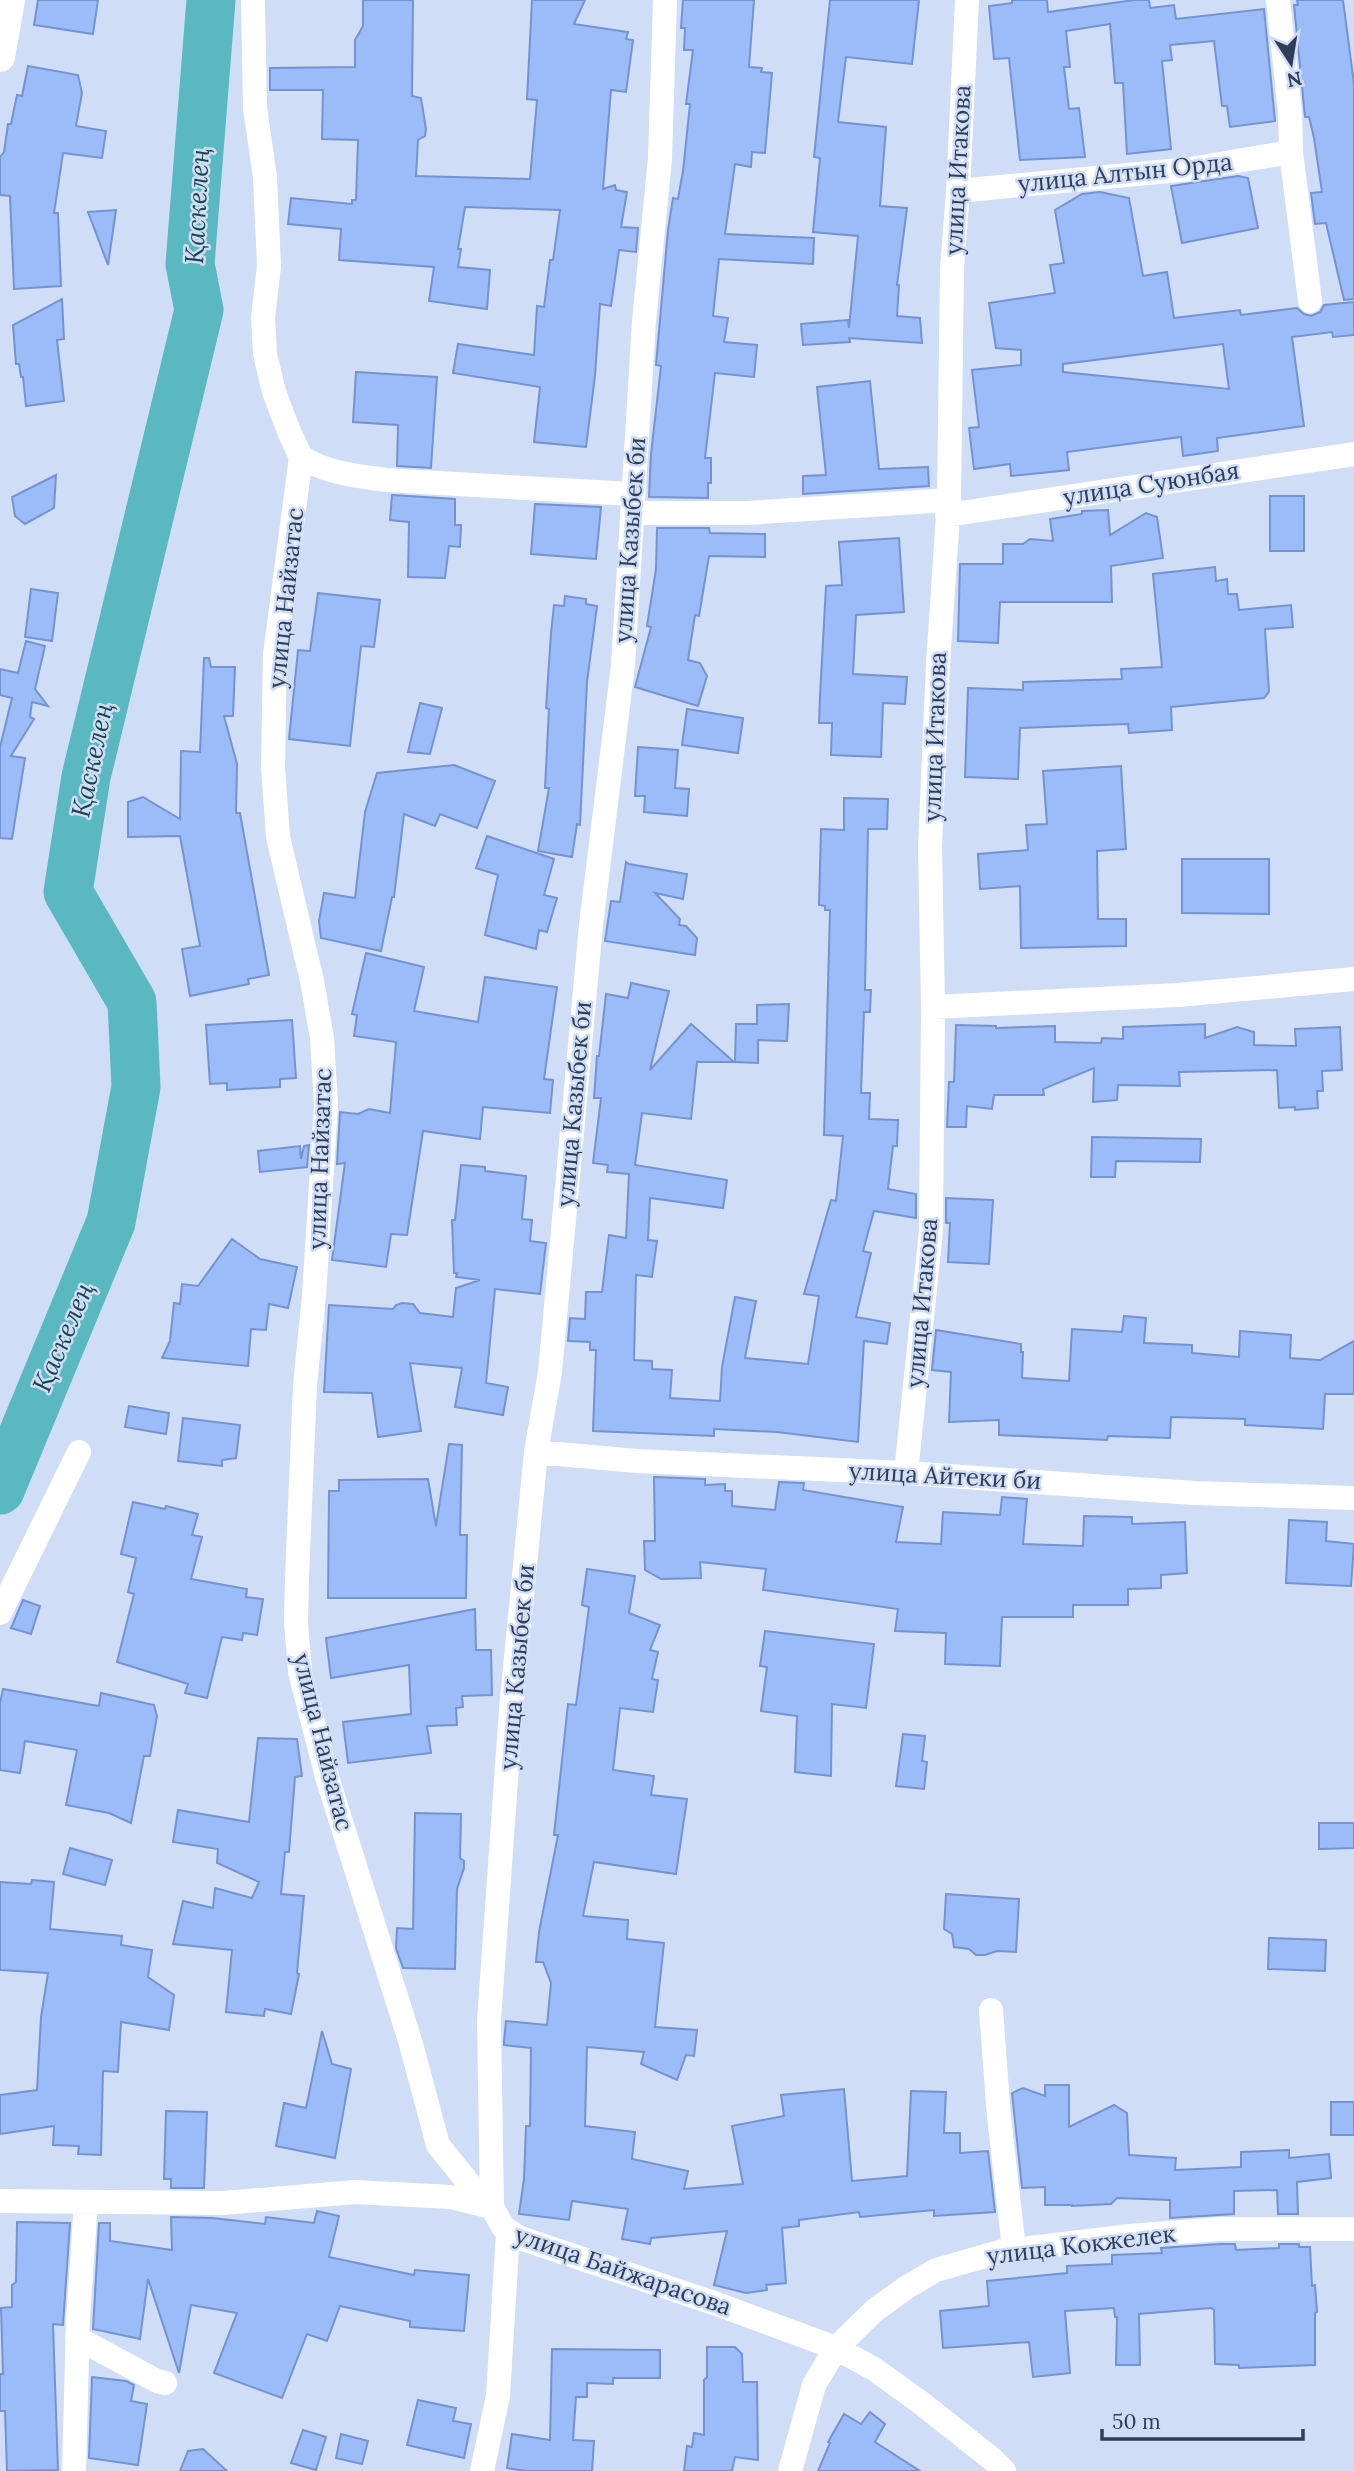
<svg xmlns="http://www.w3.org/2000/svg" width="1354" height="2471" font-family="Lora,serif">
  <rect width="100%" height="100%" fill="#d0ddf7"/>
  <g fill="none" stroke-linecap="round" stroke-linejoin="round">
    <path stroke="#5ab8c1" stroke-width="49" d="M0 1490 111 1222 136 1087 132 1002 68 892 86 777 199 310 190 264 211 0"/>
  </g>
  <path fill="#9bbbf9" stroke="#7593cf" stroke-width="2" fill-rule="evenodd" d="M38 0H98L93 34 34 25Z
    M363 0H413L412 96 421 98 426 129 425 136 418 140 416 176 530 179 537 100 527 99 532 0H585L574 24 628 32 626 39 633 40 626 92 611 90 603 189 615 185 616 190 627 192 621 227 638 228 636 252 619 250 611 306 600 304 595 376 586 447 534 442 540 387 453 373 458 344 534 355 537 306 544 307 550 260H553L560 210 465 207 458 249H461L458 267 490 270 487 309 429 301 434 267 339 260 341 229 288 224 291 198 352 204V200H356L358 140 322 139 323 90H270V68L355 67V40L363 26Z
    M683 0H754L749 67 762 68 761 72 772 73 765 153 752 152 751 167 735 164 725 234 814 238 813 264 719 259 713 316 728 318 724 342 757 345 754 377 715 373 705 458H711V483H708V498L649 497 651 454 661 366 656 365 668 230 673 198 678 199 683 171 690 104H686L693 50H684L685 28H681Z
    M830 0H919L912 64 846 57 838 122 886 127 880 206 907 208 897 285H899L897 316 920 318 922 343 849 338 850 342 803 345 801 324 848 320 849 328 858 236 813 232 820 158 814 157Z
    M1012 0H1047L1048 12 1134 0H1149L1150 8 1174 5 1176 19 1264 9 1275 121 1230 127 1227 106H1222L1214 41 1170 45 1172 60 1162 61 1171 149 1127 154 1123 83H1115L1110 24 1066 31 1070 67H1064L1069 109 1079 108 1085 157 1020 160 1009 58 994 59 989 6 1012 3Z
    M1297 0H1343L1354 84V299L1344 300 1326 223 1315 224 1311 193 1322 192 1314 138 1309 117H1305L1294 5H1298Z
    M28 66 78 75 82 93 76 126 106 131 102 158 63 153 54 213H58L61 286 14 289 10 196 0 195V157L4 152 8 124H11L17 95 22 96Z
    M1238 176 1248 178 1258 228 1182 243 1171 186Z
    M1100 192 1129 198 1143 276 1167 272 1174 318 1240 310 1241 315 1297 308 1304 314 1311 316 1320 312 1324 305 1354 302V335L1333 337 1332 332 1292 337 1304 426 1217 438 1218 451 1183 456 1181 437 1067 452 1069 470 1011 476 1010 464 974 469 969 428 979 427 972 370 1021 365V350L996 348 989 303 1055 293 1050 265 1064 263 1055 210 1082 194ZM1223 344 1229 389 1063 372V364Z
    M116 210 108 265 88 212Z
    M62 299 64 339 57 340 64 401 26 406 23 377H21L19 364H16L13 325Z
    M356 372 437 377 431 468 397 466 398 425 353 422Z
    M870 381 879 469 928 467 929 486 803 494V476L826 475 817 387Z
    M56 475 54 508 25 524 15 516 12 497Z
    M392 495 455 499V525H461L460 547 449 546 445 578 408 577 409 522 390 520Z
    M1270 496H1304V551H1270Z
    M535 504 601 507 596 559 531 554Z
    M1108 510 1110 535 1146 513 1157 517 1163 558 1111 566 1112 602H1000L998 643 958 641 960 564H1003V544H1023L1030 539 1053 541 1050 519 1082 514V511Z
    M657 528H709L710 533 765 534V557L709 556 699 616 695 615 688 660 700 663 707 676 698 706 635 687 651 627 647 626 656 569Z
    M899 538 904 612 856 615 853 674 907 677 905 704 883 703 881 757 831 755 832 723H819L820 696 826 586 842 585 839 542Z
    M1215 567 1216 581 1227 579 1228 594H1237L1239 610 1291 605 1293 627 1265 629 1269 692 1264 698 1171 707 1172 730 1129 733 1128 724 1020 728 1018 779 965 777 968 688 1023 690V682L1122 679 1121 669 1162 667 1153 574Z
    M31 589 58 593 52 641 25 637Z
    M318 593 380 600 374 647 361 646 350 746 289 739 298 650 310 651Z
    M565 596 586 599V604L597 606 587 682 580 825 577 824 572 857 538 851 549 788H545L549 709 546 708 551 633 554 605 564 606Z
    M26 641 45 646 35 689 48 706 32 702 30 717 34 719 11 756 25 758 12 839 0 838V747L12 698 0 695V669L18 673Z
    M204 658H209L211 667H235L233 716H224L237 764 236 813H240L269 975 248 979 249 984 190 996 182 949 200 946 180 836 128 837V802L143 797 180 819 181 751 200 752Z
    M420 703 442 708 430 754 408 752Z
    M687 709 743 718 738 753 682 745Z
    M638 747 678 750 675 788 689 789 687 816 644 812 645 796H635Z
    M454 765 495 781 477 828 440 814 435 826 404 814 394 897H392L381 951 321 938 319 921 324 893 355 898 365 812 377 773Z
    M1121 766 1126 849 1097 851 1098 919H1126V946L1021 948 1020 886 980 889 978 854 1028 850 1026 825 1047 824 1043 771Z
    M844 798 888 799 887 829H868L865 990H871L870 1012H864L861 1093H870L869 1119 898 1120 897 1146H893L888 1189 916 1194V1218L874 1211 863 1251 871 1253 856 1317 890 1323 887 1344 864 1341 858 1442 777 1432 714 1429V1436L593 1431 596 1350H590V1342L568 1341 570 1318 585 1319 586 1292H602L609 1235 626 1238 629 1174 607 1172 608 1165 593 1163 601 1098H594L597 1056H599L606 994 628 998 631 983 669 991 650 1070 691 1024 734 1062H697L691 1119 642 1113 635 1165 727 1180 723 1208 650 1198 648 1240 657 1241 652 1277 636 1275 634 1360 652 1361V1369L672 1370 670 1398 720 1401 722 1367 735 1297 756 1301 745 1358 808 1364 819 1296 804 1294 831 1200 836 1201 843 1136 824 1135 830 910H825V906L819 905 821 829 844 830Z
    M487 836 554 859 544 895 557 898 547 932 539 930 536 949 485 935 498 875 476 868Z
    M1182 859H1269V914L1182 913Z
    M626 862 629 864 687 874 683 899 655 893 680 919 679 925 686 926 697 938 695 955 605 941 611 901 620 902Z
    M366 953 424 967 414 1011 478 1022 485 977 557 987 544 1079 553 1080 550 1113 483 1107 480 1139 423 1131 407 1235 391 1234 386 1267 332 1260 345 1163 337 1164 340 1112 358 1114 369 1109 390 1113 396 1042 354 1036 357 1015 352 1014Z
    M789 1004 787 1041 758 1040V1063L735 1062 736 1024H757V1005Z
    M292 1020 296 1078 280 1079V1087L227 1090V1083L210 1084 206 1025Z
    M1205 1024V1038L1237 1027 1254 1032V1045L1296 1046 1295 1029 1340 1027 1342 1070 1322 1071 1323 1091H1317L1318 1108 1295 1110V1107L1279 1108 1277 1070 1179 1072 1180 1086 1118 1085 1117 1100 1093 1102 1094 1068 1043 1089 1044 1095H994L992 1109 967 1106 966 1127H947L949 1082H954L956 1025 996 1026V1028L1055 1026V1042L1101 1043 1102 1038 1123 1039V1027Z
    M1092 1137 1201 1139 1200 1162 1116 1161 1115 1177H1091Z
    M309 1145 307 1167 260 1172 258 1151 300 1146 301 1159 304 1146Z
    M461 1165 485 1167V1171L526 1176 522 1219 532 1220 530 1241 546 1243 540 1294 495 1289 486 1383 508 1387 503 1415 455 1407 462 1368 410 1363 421 1431 378 1437 372 1393 324 1392 329 1305 393 1309 396 1305 402 1303 413 1304 420 1313 453 1317 456 1288 480 1280 456 1277 457 1273H454L452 1220H455Z
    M946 1198 993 1200 989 1264 948 1262 950 1223H946Z
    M232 1239 260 1259 297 1267 288 1308 269 1304 266 1330 251 1329 248 1366 162 1358 170 1341 174 1303 180 1304 182 1284 198 1286Z
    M1124 1316 1146 1318 1144 1343 1192 1345V1353L1239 1357 1240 1331 1291 1335 1290 1358 1320 1360 1354 1341V1394H1325L1323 1429 1245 1425V1419L1171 1417 1170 1438 1108 1436 1107 1440 999 1435V1420L949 1422 951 1372 932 1370 936 1330 1021 1344V1352H1023L1022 1378 1069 1381 1072 1329 1122 1332Z
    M129 1406 169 1413 166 1434 125 1427Z
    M183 1418 240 1425 236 1458 222 1460V1466L178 1461Z
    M449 1444 462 1445 460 1535H467L466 1598H328L329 1491H339V1480L428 1479 436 1526Z
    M654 1477 705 1479V1485L725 1484V1491H732V1506L775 1510 779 1482 804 1483 803 1490 903 1507 896 1542 941 1544 943 1512 1000 1515 1002 1497 1027 1499 1023 1544 1083 1546 1084 1516 1132 1517V1524L1185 1522 1187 1573 1161 1575V1588L1128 1589V1605H1073V1617H1002L1000 1666 945 1664 946 1633 895 1631 898 1609 763 1590 766 1569 700 1562 701 1578 661 1579 645 1570 644 1541H655Z
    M133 1502 165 1509 166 1506 198 1514 192 1535 202 1537 191 1579 247 1589 246 1597 263 1599 257 1635 243 1633 242 1640 222 1637 207 1698 185 1693 188 1684 117 1662 134 1594 128 1592 136 1558 121 1554Z
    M1289 1520 1327 1522 1326 1541 1354 1544 1351 1586 1286 1583Z
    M587 1569 635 1576 629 1613 660 1625 650 1650 658 1652 652 1679 658 1680 653 1712 620 1708 613 1770 654 1776 651 1795 687 1799 676 1874 594 1862 583 1916 628 1920 627 1939 664 1943 655 2027 697 2030 694 2056 686 2055 677 2080 641 2064 644 2052 587 2047 585 2126 635 2132 632 2159 688 2171 684 2189 743 2184 732 2126 784 2116 781 2095 844 2089 852 2181 907 2176 911 2091 946 2092 944 2133H960V2153L988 2151 995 2212 934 2216V2210L860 2217 859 2212 799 2220V2226L782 2228 786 2283 766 2285 767 2290 746 2293 714 2285 727 2231 651 2238 650 2244 622 2239 628 2209 572 2201 569 2220 519 2214 524 2179 526 2126H530L531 2048 504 2045V2042L506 2021 547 2025 551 1983 543 1962H536L539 1932 558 1835H554L568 1704 576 1705 589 1607 582 1605Z
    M23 1600 40 1606 31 1634 11 1628Z
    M475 1609 476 1650H491L492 1695 462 1696 463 1707 456 1708 457 1725 427 1726 431 1753 348 1763 343 1722 411 1714 409 1665 331 1678 326 1638Z
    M765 1631 874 1644 866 1708 832 1704 831 1776 795 1772 797 1716 761 1711 767 1667 760 1666Z
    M3 1689 99 1706 101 1693 154 1705 157 1716 150 1756H144L131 1823 109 1813 66 1805 77 1750 25 1741 20 1773 0 1770V1703Z
    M903 1734 925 1736 922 1761 927 1762 924 1789 896 1786Z
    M258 1738 297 1739 302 1776 295 1777 289 1852H285L281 1894 304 1896 297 1973 299 1974 291 2014 265 2009 264 2016 226 2012 232 1950 173 1944 183 1901 213 1908 215 1888 252 1898 259 1882 217 1863 218 1849 173 1842 178 1810 249 1822Z
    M415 1813 461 1814 460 1858 464 1861V1868L457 1889 455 1969 403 1968 396 1948 397 1928 413 1929Z
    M1319 1823H1354V1848L1319 1849Z
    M70 1848 112 1860 105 1885 63 1874Z
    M32 1880 54 1882 50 1929 122 1936 121 1945 152 1950 148 1977 174 1995 169 2030 121 2022 118 2072 103 2071 101 2155 78 2154 79 2146 53 2145 54 2126 0 2134V2095L37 2090 41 2017 48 1973 0 1970V1882L31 1884Z
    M946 1894 1019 1899 1016 1952 997 1951 985 1955H976L969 1949 954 1947 952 1934 944 1929Z
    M1269 1938 1326 1940 1325 1971 1268 1969Z
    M322 2031 332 2064 351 2069 335 2158 276 2146 284 2103 306 2108Z
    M1045 2085H1069V2127L1114 2105 1127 2113 1129 2155 1176 2158 1175 2170 1241 2167V2152L1289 2150V2158L1329 2154 1331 2178 1297 2182 1298 2214H1278L1277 2190 1234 2191V2214L1170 2218V2200L1117 2198 1111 2204 1072 2206V2205H1045V2187L1022 2188 1012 2093 1023 2088 1045 2096Z
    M1331 2102H1354V2135H1331Z
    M166 2111 207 2112 204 2188H171V2179H164Z
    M317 2211 339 2216 329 2257 414 2275 415 2270 469 2275 464 2331 410 2327V2321L340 2306 327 2341 307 2334 282 2398 214 2373 237 2313 191 2305 179 2373 148 2279 140 2339 93 2329 99 2223H110V2241L172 2250 171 2217 213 2218 265 2224 266 2217 314 2223Z
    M17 2222 70 2223 63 2325 53 2324 58 2470 7 2471 5 2411H0V2374H3L1 2308 12 2307V2285L16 2282Z
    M1220 2244H1235L1236 2250 1279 2248V2244H1299V2247H1310L1312 2286 1315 2285 1317 2312 1315 2313V2365L1239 2368V2365L1215 2364 1214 2310 1211 2308 1139 2314 1140 2365H1116L1117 2317H1115L1114 2308 1065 2311 1070 2373 1033 2377 1029 2342 943 2348 940 2311 989 2306 987 2281 1067 2273V2266L1112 2264V2255L1162 2253 1161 2248Z
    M707 2347H735L742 2354 743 2382H757L758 2460 735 2457 732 2471H684L687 2446 692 2447 694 2433 704 2435V2380L707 2377Z
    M552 2349 660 2350V2378H613V2384L587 2383V2397H576L573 2440 594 2441 592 2471H526L507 2468 512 2434 550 2440Z
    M92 2377 126 2381 134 2385 131 2401 147 2404 138 2465 89 2458Z
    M418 2400 456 2408 453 2421 471 2424 464 2458 407 2445Z
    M870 2412 885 2424 875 2442 920 2471H818L830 2443 828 2442 844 2414 861 2424Z
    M303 2430 326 2437 316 2470 291 2463Z
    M341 2434 368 2441 362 2464 336 2458Z
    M203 2449 227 2471H180L188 2451Z"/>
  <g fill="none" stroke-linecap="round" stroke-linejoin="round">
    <path stroke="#fff" stroke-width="24" d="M253 0 255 108 265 177 269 266 263 318 265 354 274 392 290 434 301 457 275 654 273 767 278 837 312 981 322 1038 326 1104 314 1296 305 1385 297 1578 296 1623 300 1672 327 1777 411 2044 438 2145 471 2186 492 2207 503 2227 520 2238 714 2303 836 2348 874 2369 920 2402 992 2459 1004 2471
      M1278 0 1290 111 1291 152 1310 301
      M958 191 1190 169 1291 152
      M301 457C326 473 357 476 386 480L632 494
      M632 513H747L949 500
      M947 515 1354 454
      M933 1007 1178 995 1354 979
      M536 1452 637 1461 906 1473 1194 1493 1354 1498
      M906 1473 931 1230 933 1007 930 846 938 664 949 500 952 269 958 191 967 0
      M0 1613 79 1452
      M991 2010 999 2117 1014 2249
      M0 2201 223 2203 355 2192 451 2197 492 2207
      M492 2207 489 2021 511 1709 536 1452 550 1372 591 925 623 665 644 321 660 158 665 0
      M77 2338 157 2381 165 2383
      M74 2471 78 2319 86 2202
      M482 2471 498 2396 508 2232
      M790 2471 814 2385 836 2348 875 2310 907 2287 936 2270 1003 2251 1130 2236 1219 2229H1354"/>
    <path stroke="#fff" stroke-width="30" d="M0 57 10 0"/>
  </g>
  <g text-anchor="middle" stroke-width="5" stroke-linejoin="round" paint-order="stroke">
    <g font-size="24" fill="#303d57" stroke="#d0ddf7">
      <text transform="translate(958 170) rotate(-87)" y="8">улица Итакова</text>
      <text transform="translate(1125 173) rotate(-6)" y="8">улица Алтын Орда</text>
      <text transform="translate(1151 484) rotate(-9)" y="8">улица Суюнбая</text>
      <text transform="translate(630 540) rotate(-86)" y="8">улица Казыбек би</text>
      <text transform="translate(286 598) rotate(-84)" y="8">улица Найзатас</text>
      <text transform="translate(935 737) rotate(-88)" y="8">улица Итакова</text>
      <text transform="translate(574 1104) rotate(-85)" y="8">улица Казыбек би</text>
      <text transform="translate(320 1159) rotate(-88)" y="8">улица Найзатас</text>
      <text transform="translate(922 1303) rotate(-85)" y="8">улица Итакова</text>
      <text transform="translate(945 1476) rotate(3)" y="8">улица Айтеки би</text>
      <text transform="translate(517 1667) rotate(-85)" y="8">улица Казыбек би</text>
      <text transform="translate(323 1742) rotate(76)" y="8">улица Найзатас</text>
      <text transform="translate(1081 2245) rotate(-7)" y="8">улица Кокжелек</text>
      <text transform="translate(623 2271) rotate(19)" y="8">улица Байжарасова</text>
    </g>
    <g font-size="26" font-style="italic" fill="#1a4549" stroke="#d0ddf7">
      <text transform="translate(197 206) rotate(-87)" y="9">Қаскелең</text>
      <text transform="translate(92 760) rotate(-78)" y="9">Қаскелең</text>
      <text transform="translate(63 1337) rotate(-67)" y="9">Қаскелең</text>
    </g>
  </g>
  <g transform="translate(1291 63) rotate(168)" stroke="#d0ddf7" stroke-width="5" paint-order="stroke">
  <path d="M0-5L12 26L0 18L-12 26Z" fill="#303d57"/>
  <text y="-10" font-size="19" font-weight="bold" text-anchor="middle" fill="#303d57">N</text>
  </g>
  <path d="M1102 2429v10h201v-10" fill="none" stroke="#303d57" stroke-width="3.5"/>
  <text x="1112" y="2429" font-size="21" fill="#303d57" stroke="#d0ddf7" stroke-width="5" paint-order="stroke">50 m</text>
</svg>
